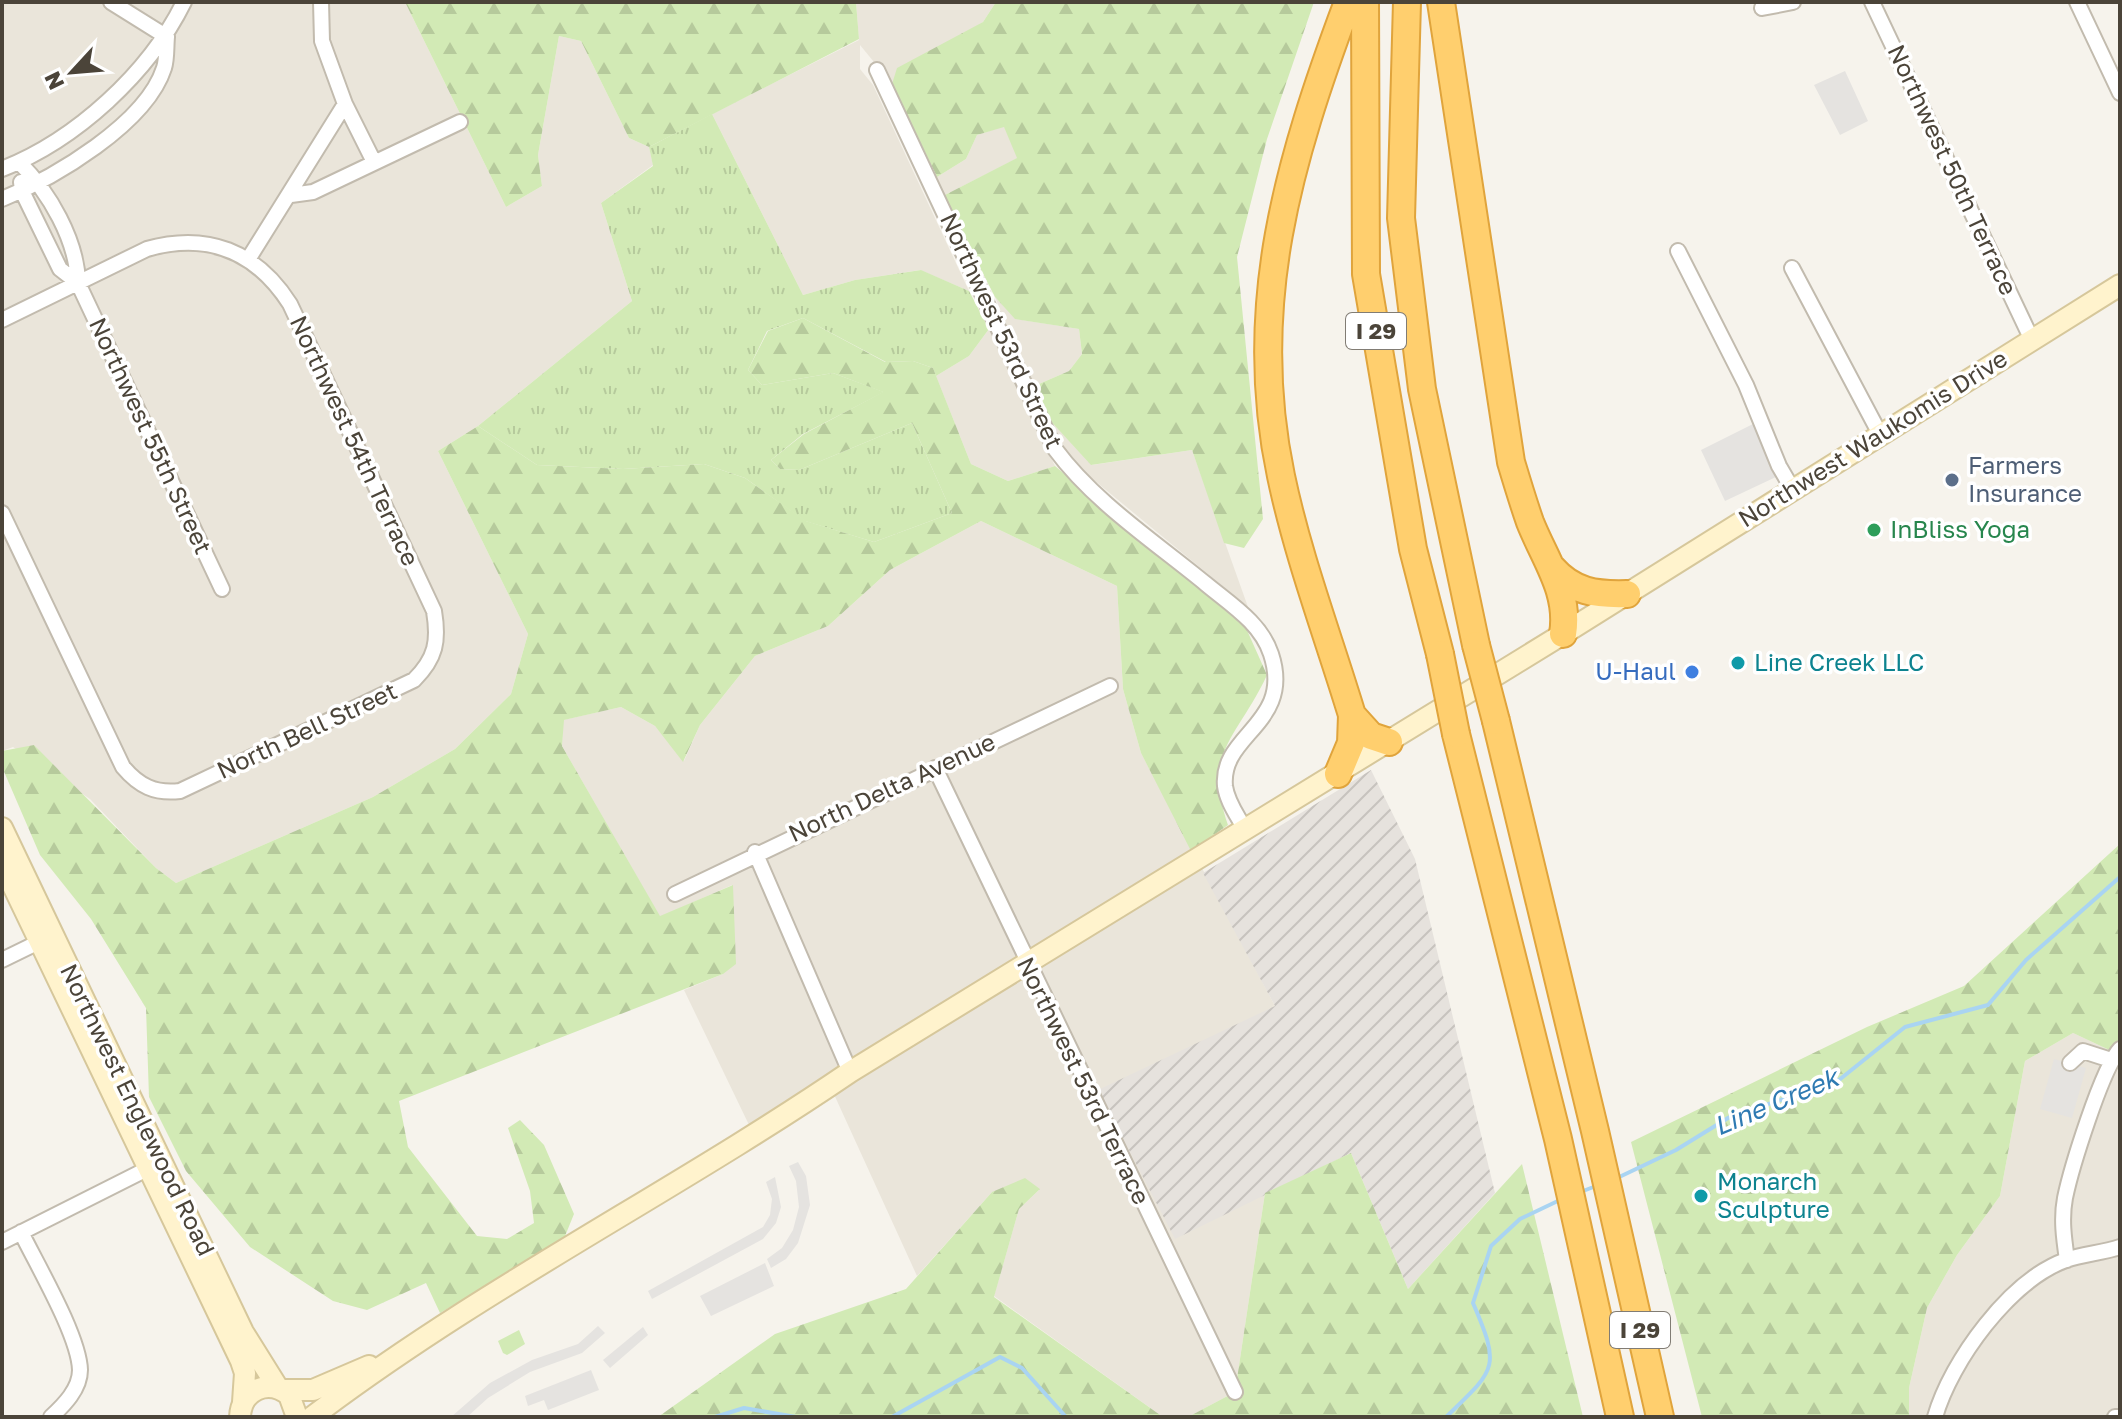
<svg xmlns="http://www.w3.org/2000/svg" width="2122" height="1419" font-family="'Golos Text',sans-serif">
  <defs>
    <pattern id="industrial-furrows" width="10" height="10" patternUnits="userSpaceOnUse" patternTransform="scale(2)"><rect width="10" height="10" fill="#e6e2dd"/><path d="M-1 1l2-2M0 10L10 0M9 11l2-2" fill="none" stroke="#c7c3be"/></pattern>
    <pattern id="grass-tufts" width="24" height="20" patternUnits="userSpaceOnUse" patternTransform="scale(2)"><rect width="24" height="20" fill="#d2eab5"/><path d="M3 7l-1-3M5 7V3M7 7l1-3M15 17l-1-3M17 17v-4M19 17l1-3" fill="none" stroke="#b6ca9c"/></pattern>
    <pattern id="forest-firs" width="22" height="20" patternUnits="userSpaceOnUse" patternTransform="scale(2)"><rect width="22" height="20" fill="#d2eab5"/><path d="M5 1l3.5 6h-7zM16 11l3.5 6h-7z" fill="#b6ca9c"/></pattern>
  </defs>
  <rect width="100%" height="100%" fill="#f6f3ec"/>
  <path fill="#eae5da" d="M2 2H405L506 207 542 186 538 155 559 36 581 41 629 138 649 147 653 165 601 203 632 301 478 426 438 451 528 634 511 694 455 749 373 797 176 883 156 868 90 799 13 747 2 751Z
    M856 2H996L983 22 892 84 860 45V69L873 85 969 291 920 270 855 280 803 295 712 114 859 40Z
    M1004 126 1018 158 943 196 937 177 966 159 977 135Z
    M995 297 1016 319 1079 329 1082 354 1069 371 1032 387Z
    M989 329 1055 466 1008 481 971 464 936 376 969 356Z
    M1046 416 1092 465 1192 450 1248 607 1072 462Z
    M981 521 1117 586 1123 689 1141 753 1275 1006 1175 1238 1265 1193 1235 1392 1188 1417H1163L994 1296 1019 1209 1039 1190 992 1192 917 1276 827 1079 750 1127 684 990 723 974 732 885 660 917 562 746 563 720 621 707 655 726 684 761 700 725 755 656 828 626 890 570Z
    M2073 1033 2120 1055V1417H1909V1388L1927 1308 1957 1255 2000 1196 2025 1061Z"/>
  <path fill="url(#industrial-furrows)" d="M1371 770 1415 859 1495 1193 1408 1289 1351 1153 1175 1239 1098 1090 1275 1006 1203 873Z"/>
  <path fill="url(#grass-tufts)" d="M712 114 803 295 855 280 921 270 969 291 989 329 969 356 936 376 933 368 913 361 886 362 803 318 767 331 748 370 762 385 833 373 884 392 803 434 771 460 780 469 799 470 912 423 952 513 874 542 805 521 745 478 704 464 623 469 537 465 478 426 632 301 601 203 653 166 649 147Z"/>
  <path fill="url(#forest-firs)" d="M405 2H856L859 39 649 147 629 138 581 41 559 36 538 155 542 186 506 207Z
    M996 2H1314L1267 139 1237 257 1263 519 1244 548 1224 543 1192 450 1091 465 1046 416 1032 387 1069 371 1082 354 1079 329 1015 319 995 297 943 196 1017 158 1004 127 977 135 966 159 937 177 892 84 897 68 983 22Z
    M803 318 885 362 913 361 933 368 971 464 1008 481 1055 466 1246 628 1267 675C1238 738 1202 750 1228 825L1191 851 1141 753 1123 689 1117 586 981 521 890 570 828 626 755 656 700 725 683 762 655 726 621 707 564 720 562 746 660 916 733 885 736 964 723 974 399 1101 408 1147 477 1236 507 1239 534 1223 530 1191 508 1128 520 1120 544 1145 574 1214 563 1241 440 1313 426 1283 367 1310 333 1301 250 1247 186 1171 149 1097 146 1008 91 919 40 855 2 767V751L34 745 156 868 176 883 373 797 455 749 511 694 528 634 438 451 478 426 537 465 623 469 704 464 745 478 806 521 874 542 952 513 912 423 799 470 780 469 771 460 804 434 883 392 833 373 762 385 748 370 768 331Z
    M2120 844V1055L2073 1033 2025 1061 2000 1196 1957 1255 1927 1308 1909 1388V1417H1702L1631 1142 1867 1027 1964 986Z
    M1351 1153 1408 1289 1522 1164 1583 1417H1188L1235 1392 1265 1193Z
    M1025 1178 1040 1189 1019 1209 994 1297 1163 1417H658L775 1334 906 1289 992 1192Z"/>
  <path fill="#d2eab5" d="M519 1330 525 1344 507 1355 503 1353 498 1341Z"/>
  <path fill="#e5e3e0" d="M1845 71 1868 121 1840 135 1814 85Z
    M1755 423 1778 476 1725 501 1701 450Z
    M2054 1059 2086 1068 2072 1118 2040 1109Z
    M798 1162 806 1176 810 1205 798 1243 786 1259 771 1268 767 1259 782 1248 793 1230 799 1207 796 1181 789 1166Z
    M775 1177 781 1207 776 1223 763 1239 652 1299 648 1291 763 1227 770 1215 772 1199 766 1182Z
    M765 1263 774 1286 711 1316 700 1296Z
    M598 1326 605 1333 582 1353 530 1372 488 1398 467 1417H451L490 1383 532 1360 578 1344Z
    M643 1327 648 1335 610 1368 603 1360Z
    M591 1370 599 1390 548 1410 544 1400 528 1406 525 1396Z"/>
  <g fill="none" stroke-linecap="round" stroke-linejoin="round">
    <path stroke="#a9d4f2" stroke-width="4" d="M1615 1179 1676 1150 1728 1118 1839 1080 1905 1027 1988 1005 2026 960 2120 877
      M1578 1193 1596 1186
      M715 1417 744 1408 796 1417
      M892 1417 1000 1357 1022 1368 1066 1417
      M1446 1417C1496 1369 1501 1368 1473 1303L1491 1246 1520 1219 1562 1199"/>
    <defs>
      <path id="street" d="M111 2 167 37
        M1872 2 2031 338
        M2077 2 2120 93
        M1762 8 1793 2
        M877 70 1055 449C1094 502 1155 542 1206 584 1230 604 1261 623 1271 654 1294 724 1220 734 1225 786 1227 802 1238 816 1245 830
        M345 104 374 162
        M19 162C49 192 77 240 78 283L222 589
        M2 169C76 140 149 73 184 2
        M21 182 22 191 60 269 78 283
        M291 195 313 192 460 122
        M2 199C54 178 146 124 164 68 167 59 166 47 167 37
        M1678 251 1746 385 1779 466 1793 490
        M249 258 345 104 322 41 321 2
        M1792 268 1881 436
        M2 320 147 249C207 232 256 251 290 304L434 611C439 641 436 658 414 680L180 791C155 794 139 786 123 767L2 513
        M935 768 1235 1392
        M755 852 850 1072
        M675 894 1110 686
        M2 960 45 939
        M2070 1063 2083 1051 2111 1060
        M21 1232C37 1265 79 1336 80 1370 80 1389 64 1405 51 1417
        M2 1242 155 1165
        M2067 1260C2064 1239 2061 1219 2065 1198 2071 1169 2102 1068 2120 1049
        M1935 1417C1951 1361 2010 1280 2066 1260 2083 1254 2102 1253 2120 1247
        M2115 1417H2120"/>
      <path id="secondary" d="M2 828 243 1332 278 1388
        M2 863 241 1361 245 1373 243 1402
        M284 1390H313L369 1366
        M240 1417C241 1390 268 1378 289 1395L297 1417
        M312 1417C482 1288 674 1192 850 1072L1563 634 2120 285"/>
      <path id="highway" d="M1348 2C1289 160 1245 306 1281 476 1298 557 1328 636 1352 715L1371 736 1389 742
        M1365 2 1366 274 1413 549 1440 654
        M1407 2 1401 218 1422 389 1476 645
        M1441 2 1511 462C1517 482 1523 502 1530 522 1545 560 1570 592 1563 634
        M1552 568C1573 592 1596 595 1627 594
        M1496 721 1595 1131 1660 1417
        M1456 734 1558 1139 1620 1417
        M1338 774 1351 743 1352 715"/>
    </defs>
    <use href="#street" stroke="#c2bbae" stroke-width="18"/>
    <use href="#secondary" stroke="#d6c79b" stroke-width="24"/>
    <use href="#highway" stroke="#e0a43c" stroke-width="30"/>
    <use href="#street" stroke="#fff" stroke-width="14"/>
    <use href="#secondary" stroke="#fff3cd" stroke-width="20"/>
    <use href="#highway" stroke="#ffcf6e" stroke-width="26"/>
    <defs>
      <path id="highway-bridge" d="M1476 645 1496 721
        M1440 654 1456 734"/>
    </defs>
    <use href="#highway-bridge" stroke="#e0a43c" stroke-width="30" stroke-linecap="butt"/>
    <use href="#highway-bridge" stroke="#ffcf6e" stroke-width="26"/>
  </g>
  <circle fill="#5c6f8a" stroke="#fff" stroke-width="3" cx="1952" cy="480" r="8"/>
  <circle fill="#2e9e5b" stroke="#fff" stroke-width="3" cx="1874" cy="530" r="8"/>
  <g fill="#0f9aa8" stroke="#fff" stroke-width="3">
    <circle cx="1738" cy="663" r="8"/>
    <circle cx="1701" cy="1196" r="8"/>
  </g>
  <circle fill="#3f7fe0" stroke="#fff" stroke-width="3" cx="1692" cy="672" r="8"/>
  <g text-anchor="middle" stroke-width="7" stroke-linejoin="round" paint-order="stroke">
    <g fill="#fff" stroke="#817c74" stroke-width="2">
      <rect x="1346" y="313" width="60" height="36" rx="6"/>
      <rect x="1610" y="1312" width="60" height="36" rx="6"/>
    </g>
    <g font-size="22" font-weight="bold" fill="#4b4439">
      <text x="1376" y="339">I 29</text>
      <text x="1640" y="1338">I 29</text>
    </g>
    <g font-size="24" fill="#4b4439" stroke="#fff">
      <text transform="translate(1952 170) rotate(65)" y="8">Northwest 50th Terrace</text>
      <text transform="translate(1001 331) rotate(65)" y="8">Northwest 53rd Street</text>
      <text transform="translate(150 436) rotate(65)" y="8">Northwest 55th Street</text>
      <text transform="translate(1873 439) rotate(-32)" y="8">Northwest Waukomis Drive</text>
      <text transform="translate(354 441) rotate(65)" y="8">Northwest 54th Terrace</text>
      <text transform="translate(307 731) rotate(-25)" y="8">North Bell Street</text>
      <text transform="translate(892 788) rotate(-25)" y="8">North Delta Avenue</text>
      <text transform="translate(1083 1081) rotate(64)" y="8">Northwest 53rd Terrace</text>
      <text transform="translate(137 1110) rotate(64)" y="8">Northwest Englewood Road</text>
    </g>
    <g font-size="24" fill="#4e5e75" stroke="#fff" text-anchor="start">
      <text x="1968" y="474">Farmers<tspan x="1968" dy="28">Insurance</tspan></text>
    </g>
    <g font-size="24" fill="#27864d" stroke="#fff" text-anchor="start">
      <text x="1890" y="538">InBliss Yoga</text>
    </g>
    <g font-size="24" fill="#0d838f" stroke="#fff" text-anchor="start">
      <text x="1754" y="671">Line Creek LLC</text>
      <text x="1717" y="1190">Monarch<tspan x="1717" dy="28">Sculpture</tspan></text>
    </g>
    <g font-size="24" fill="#366cbe" stroke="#fff" text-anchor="end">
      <text x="1676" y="680">U-Haul</text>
    </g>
    <g font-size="26" font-style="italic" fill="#2e7ab2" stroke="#fff">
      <text transform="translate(1776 1102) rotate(-23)" y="9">Line Creek</text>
    </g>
  </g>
  <rect width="2122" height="1419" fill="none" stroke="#4b4439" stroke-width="8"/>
  <g transform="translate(72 72) rotate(244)" stroke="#ffffff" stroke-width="6" paint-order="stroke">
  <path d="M0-6L14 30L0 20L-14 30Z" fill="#4b4439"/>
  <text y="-12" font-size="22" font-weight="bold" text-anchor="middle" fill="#4b4439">N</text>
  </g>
</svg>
